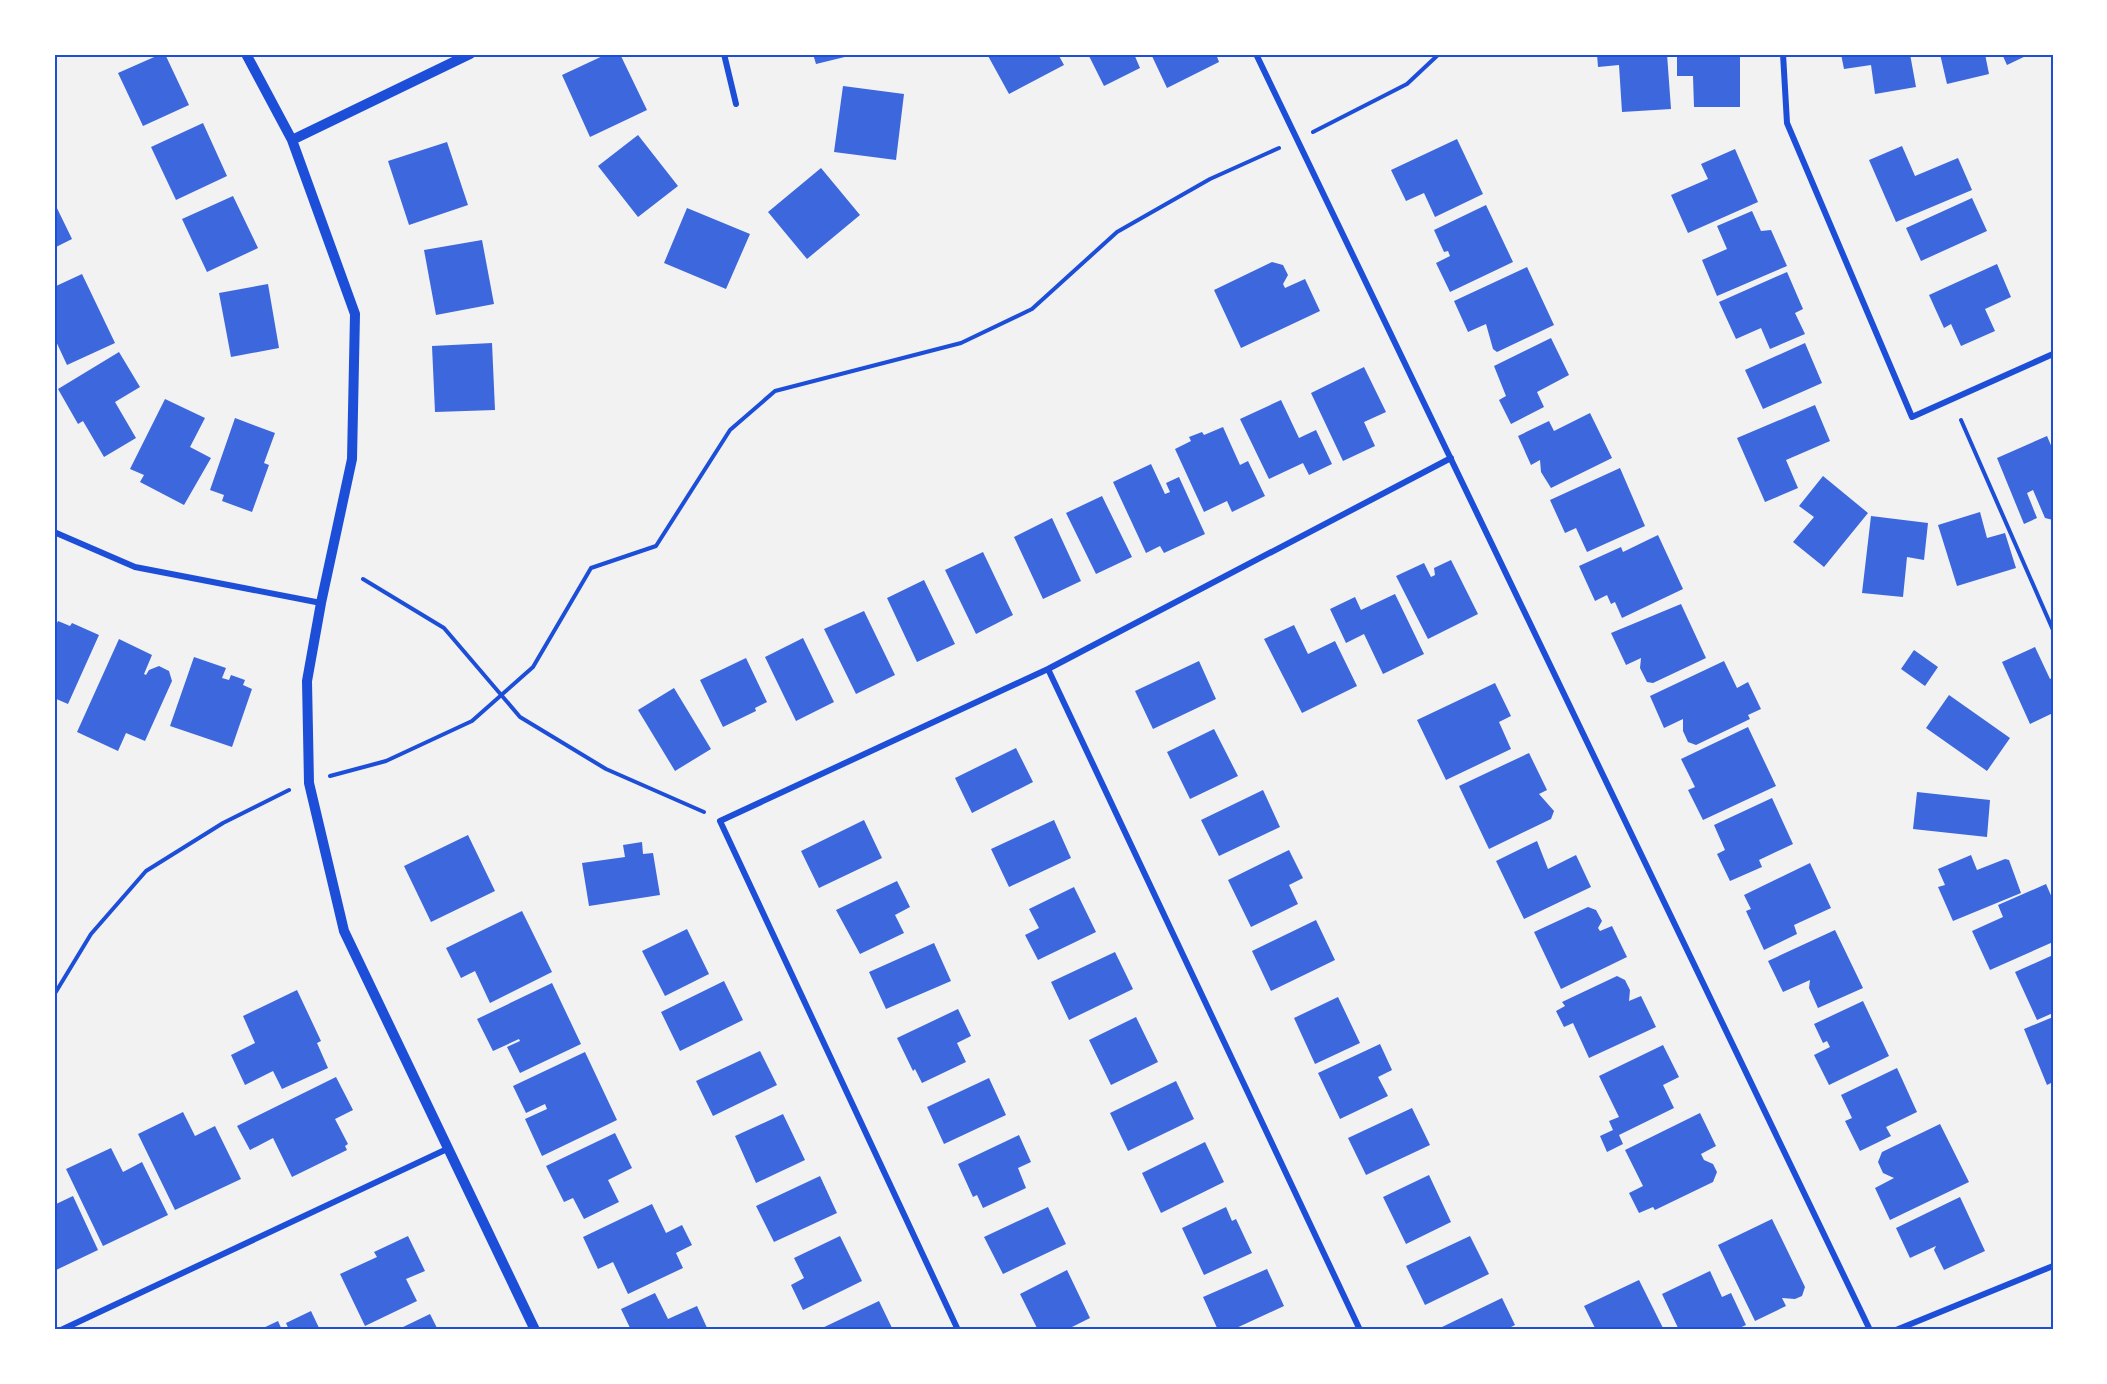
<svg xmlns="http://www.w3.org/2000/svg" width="2107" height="1384" font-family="'Noto Serif',serif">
  <rect width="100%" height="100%" fill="#f2f2f2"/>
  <path fill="#3d67dc" d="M161 54H165L189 105 143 126 118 73Z
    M607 54H620L647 110 590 137 562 75Z
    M813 54H853V55L816 64Z
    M987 54H1058L1064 65 1009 94Z
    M1088 54H1134L1140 68 1104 86Z
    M1151 54H1216L1219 62 1167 88Z
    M1597 54H1667L1671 109 1622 112 1619 65 1598 67Z
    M1677 54H1740V107H1694L1693 76H1677Z
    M1841 54H1910L1916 87 1875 94 1871 65 1844 69Z
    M1940 54H1985L1989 74 1947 84Z
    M2002 54H2030L2007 65Z
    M843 86 904 94 896 160 834 152Z
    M203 123 227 176 176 200 151 147Z
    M638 135 678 186 638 217 598 166Z
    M1457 139 1483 194 1435 217 1424 193 1406 201 1391 170Z
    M447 142 468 205 409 225 388 161Z
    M1902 146 1915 176 1958 158 1972 190 1896 222 1869 160Z
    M1735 149 1758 202 1688 233 1671 195 1708 179 1701 164Z
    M821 168 860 215 807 259 768 212Z
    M233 196 258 248 207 272 182 219Z
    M1972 198 1987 231 1921 261 1906 228Z
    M54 202 72 239 54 248Z
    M1486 205 1513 262 1450 292 1436 263 1450 256 1448 251 1444 252 1434 230Z
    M687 208 750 234 726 289 664 263Z
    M1752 211 1761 231 1771 230 1787 266 1717 296 1702 260 1727 249 1717 226Z
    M482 240 494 304 436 315 424 250Z
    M1272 262 1283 265 1288 275 1283 284 1285 288 1305 279 1320 311 1241 348 1214 290Z
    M1997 264 2011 297 1985 309 1995 331 1961 346 1951 324 1944 328 1929 295Z
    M1527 267 1554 325 1497 352 1493 349 1486 324 1468 332 1454 301Z
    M1787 272 1803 309 1795 313 1805 334 1770 349 1761 328 1736 339 1719 302Z
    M82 274 115 343 67 365 54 337V331L57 330 54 323V287Z
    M268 284 279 348 231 357 219 293Z
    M1551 338 1569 375 1537 392 1544 407 1511 424 1499 400 1506 396 1494 366Z
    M492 343 495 410 435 412 432 346Z
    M1805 343 1822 383 1763 409 1745 370Z
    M119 352 140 387 115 402 136 438 104 457 83 421 78 424 58 389Z
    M1364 367 1386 412 1364 422 1375 446 1343 461 1311 393Z
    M165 399 205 418 190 447 211 458 184 505 140 482 144 475 130 469Z
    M1281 400 1299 438 1316 430 1332 464 1309 475 1303 463 1269 479 1240 419Z
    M1815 405 1830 441 1786 460 1798 488 1765 502 1737 438Z
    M1590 413 1612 458 1551 488 1541 472 1540 460 1531 465 1518 436 1549 421 1554 431Z
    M235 418 275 433 264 463 269 465 252 512 222 501 224 495 210 490Z
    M1223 427 1240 465 1248 461 1265 496 1232 512 1227 501 1204 512 1175 449 1191 441 1189 437 1202 432 1204 435Z
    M2047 436 2053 450V520L2045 518 2033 490 2027 493 2037 518 2024 524 1997 458Z
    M1151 464 1165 494 1170 492 1166 483 1179 477 1205 534 1164 553 1160 546 1146 553 1113 482Z
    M1620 468 1645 526 1587 552 1576 528 1565 533 1550 500Z
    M1823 476 1868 513 1824 567 1793 542 1814 517 1799 506Z
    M1102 496 1132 557 1096 574 1066 513Z
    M1980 512 1987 538 2005 533 2016 568 1957 586 1938 525Z
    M1871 516 1928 523 1924 560 1907 557 1903 597 1862 593Z
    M1052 518 1081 581 1043 599 1014 537Z
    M1658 535 1683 589 1622 618 1615 602 1611 604 1607 595 1595 601 1579 566 1621 547 1623 552Z
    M983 552 1013 615 976 634 945 570Z
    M1451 560 1478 614 1428 639 1396 576 1424 563 1431 577 1435 575 1434 568Z
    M924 580 955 644 917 662 887 598Z
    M1395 594 1424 654 1383 674 1364 634 1346 643 1330 609 1355 597 1361 610Z
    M1681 604 1706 658 1653 683 1647 682 1640 668 1641 658 1626 665 1611 633Z
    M864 611 895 675 856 694 824 629Z
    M58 621 70 626 72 623 99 635 68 704 54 698V629Z
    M1294 625 1308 654 1335 641 1357 686 1302 713 1264 639Z
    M803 638 834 702 796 721 765 657Z
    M119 639 152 655 144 674 146 675 149 670 159 666 169 671 172 681 145 741 126 733 118 751 77 732Z
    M2035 647 2050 679 2053 678V713L2030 724 2002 662Z
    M1914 650 1938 667 1925 686 1901 669Z
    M194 657 226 668 222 678 229 680 231 675 245 680 243 685 252 689 232 747 170 726Z
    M746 658 767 702 755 708 756 711 723 727 700 680Z
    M1199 661 1216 699 1153 729 1135 691Z
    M1724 661 1737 688 1748 682 1761 709 1748 715 1750 719 1696 745 1688 742 1683 731V719L1664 728 1650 696Z
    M1495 683 1511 716 1499 722 1511 749 1446 780 1417 720Z
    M674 688 711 749 675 771 638 710Z
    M1949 695 2010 738 1987 771 1926 728Z
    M1748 727 1776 786 1703 820 1688 790 1695 787 1681 759Z
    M1214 729 1238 776 1190 799 1167 752Z
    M1016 748 1033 782 972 813 955 778Z
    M1529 753 1547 790 1539 794 1554 811 1551 819 1489 849 1459 786Z
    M1263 790 1280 827 1219 856 1201 820Z
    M1917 792 1990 800 1987 837 1913 829Z
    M1772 798 1793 844 1759 860 1762 867 1730 881 1717 854 1725 850 1714 825Z
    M864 820 882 858 819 888 801 851Z
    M1054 820 1071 858 1009 887 991 849Z
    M468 835 495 891 431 922 404 866Z
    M1537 841 1548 869 1576 855 1591 887 1524 919 1496 861Z
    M642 842 643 854 653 853 660 895 589 906 582 863 625 857 623 845Z
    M1289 850 1303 878 1289 885 1298 904 1251 927 1228 880Z
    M1971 855 1977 870 2005 859 2009 860 2021 893 1953 921 1938 887 1945 885 1938 869Z
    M1810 863 1831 908 1794 925 1797 934 1764 950 1746 911 1751 909 1744 895Z
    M897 881 910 907 895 915 904 933 860 954 836 910Z
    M2046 884 2053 900V942L1990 970 1972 931 2003 917 1998 905Z
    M1074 887 1096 932 1038 960 1025 935 1039 928 1029 909Z
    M1588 907 1596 910 1602 921 1598 928 1600 931 1612 926 1627 957 1561 989 1534 932Z
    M522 911 552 972 490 1003 475 971 461 978 446 948Z
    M1316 920 1335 960 1271 991 1252 951Z
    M687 929 709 974 665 996 642 951Z
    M1835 930 1863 988 1818 1008 1809 988 1810 980 1783 992 1768 961Z
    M934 943 951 981 886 1009 869 972Z
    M1115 952 1133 989 1069 1020 1051 982Z
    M2053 955V1013L2037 1020 2015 972Z
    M1617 976 1625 980 1630 990 1629 1001 1641 996 1656 1027 1589 1058 1573 1023 1564 1027 1556 1011 1565 1006 1562 1002Z
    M724 981 743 1020 680 1051 661 1012Z
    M552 983 581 1044 520 1073 507 1047 520 1041 519 1039 493 1051 477 1019Z
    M297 990 321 1041 317 1043 328 1068 282 1089 273 1071 245 1085 231 1055 255 1043 243 1016Z
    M1338 997 1360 1043 1315 1064 1294 1018Z
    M1863 1001 1889 1056 1829 1085 1814 1055 1830 1047 1827 1041 1823 1043 1814 1024Z
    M958 1009 971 1036 957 1043 966 1062 922 1083 915 1069 913 1071 897 1038Z
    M1136 1017 1158 1062 1111 1085 1089 1040Z
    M2053 1017V1082L2047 1085 2024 1029Z
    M1380 1044 1392 1070 1378 1077 1388 1096 1340 1119 1318 1073Z
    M1663 1045 1679 1077 1663 1085 1674 1108 1619 1135 1623 1144 1607 1152 1600 1136 1613 1130 1609 1121 1619 1117 1599 1076Z
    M760 1051 777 1085 713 1116 696 1081Z
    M585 1052 617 1120 542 1156 525 1119 547 1109 545 1104 526 1113 513 1086Z
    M1897 1068 1917 1112 1886 1127 1891 1136 1860 1151 1845 1121 1852 1118 1841 1095Z
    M336 1077 353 1110 335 1119 348 1144 345 1146 347 1150 292 1177 273 1138 250 1150 237 1126Z
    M989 1078 1006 1115 944 1144 927 1107Z
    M1176 1081 1194 1119 1128 1151 1110 1113Z
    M1412 1108 1430 1145 1366 1175 1348 1138Z
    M183 1112 195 1136 215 1126 241 1179 175 1210 138 1134Z
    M1700 1113 1716 1146 1701 1154 1704 1160 1713 1164 1717 1172 1713 1182 1655 1210 1653 1207 1639 1213 1629 1193 1643 1186 1625 1150Z
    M783 1114 805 1160 756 1183 735 1136Z
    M1940 1124 1969 1182 1890 1220 1875 1188 1894 1178 1883 1173 1878 1162 1882 1152Z
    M615 1133 632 1168 608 1180 619 1202 584 1219 573 1198 564 1202 546 1166Z
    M1019 1135 1031 1162 1018 1168 1026 1188 983 1208 977 1195 973 1197 958 1164Z
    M1205 1142 1224 1182 1161 1213 1142 1173Z
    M111 1148 123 1172 142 1162 168 1215 103 1246 66 1169Z
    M1429 1175 1451 1222 1406 1244 1383 1197Z
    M820 1176 837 1213 774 1242 756 1206Z
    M73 1196 98 1250 54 1271V1205Z
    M1960 1197 1985 1251 1944 1270 1934 1250 1936 1246 1910 1258 1896 1228Z
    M652 1204 666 1233 682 1225 692 1245 676 1253 683 1268 628 1294 613 1262 598 1269 583 1237Z
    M1048 1207 1066 1244 1003 1274 984 1237Z
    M1226 1207 1232 1221 1236 1219 1252 1253 1204 1275 1182 1228Z
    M1772 1219 1805 1287 1802 1296 1795 1299 1782 1298 1786 1306 1755 1321 1718 1245Z
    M408 1236 425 1271 406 1279 417 1301 365 1326 340 1274 377 1257 374 1252Z
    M840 1236 862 1281 803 1310 791 1285 804 1278 794 1258Z
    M1470 1236 1489 1274 1425 1305 1406 1266Z
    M1267 1269 1284 1306 1232 1330H1218L1203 1297Z
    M1067 1270 1090 1318 1066 1330H1038L1020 1294Z
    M1710 1271 1722 1297 1731 1293 1746 1325 1735 1330H1679L1662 1294Z
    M1639 1280 1664 1330H1596L1584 1306Z
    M655 1293 668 1319 697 1306 708 1330H631L621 1309Z
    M1502 1298 1515 1325 1505 1330H1444L1442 1327Z
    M879 1301 893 1330H818Z
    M311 1311 320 1330H289L286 1323Z
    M430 1314 438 1330H402L401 1328Z
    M278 1321 282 1330H259Z"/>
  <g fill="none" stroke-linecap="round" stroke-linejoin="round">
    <path stroke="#1d4ed8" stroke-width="4" d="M1313 132 1407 84 1439 54
      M1961 420 2053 630
      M363 579 444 628 520 717 606 769 704 812
      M330 776 386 761 472 721 533 667 591 568 656 546 730 430 775 391 961 343 1032 309 1117 232 1210 179 1279 148
      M54 995 91 934 146 871 223 823 289 790"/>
    <path stroke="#1d4ed8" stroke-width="6" d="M724 54 736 104
      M1256 54 1870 1330
      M1783 54 1787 123 1912 417 2053 354
      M54 532 135 567 321 603
      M1048 669 1360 1330
      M61 1330 447 1149
      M958 1330 720 821 1048 669 1451 458
      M1896 1330 2053 1266"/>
    <path stroke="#1d4ed8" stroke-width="10" d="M246 54 292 140 355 314 352 459 321 603 307 681 309 783 344 931 535 1330
      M292 140 470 54"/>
  </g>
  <rect width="2107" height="1384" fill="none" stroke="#ffffff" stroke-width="111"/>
  <rect x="56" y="56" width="1996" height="1272" fill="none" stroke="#1d4ed8" stroke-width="2"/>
</svg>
